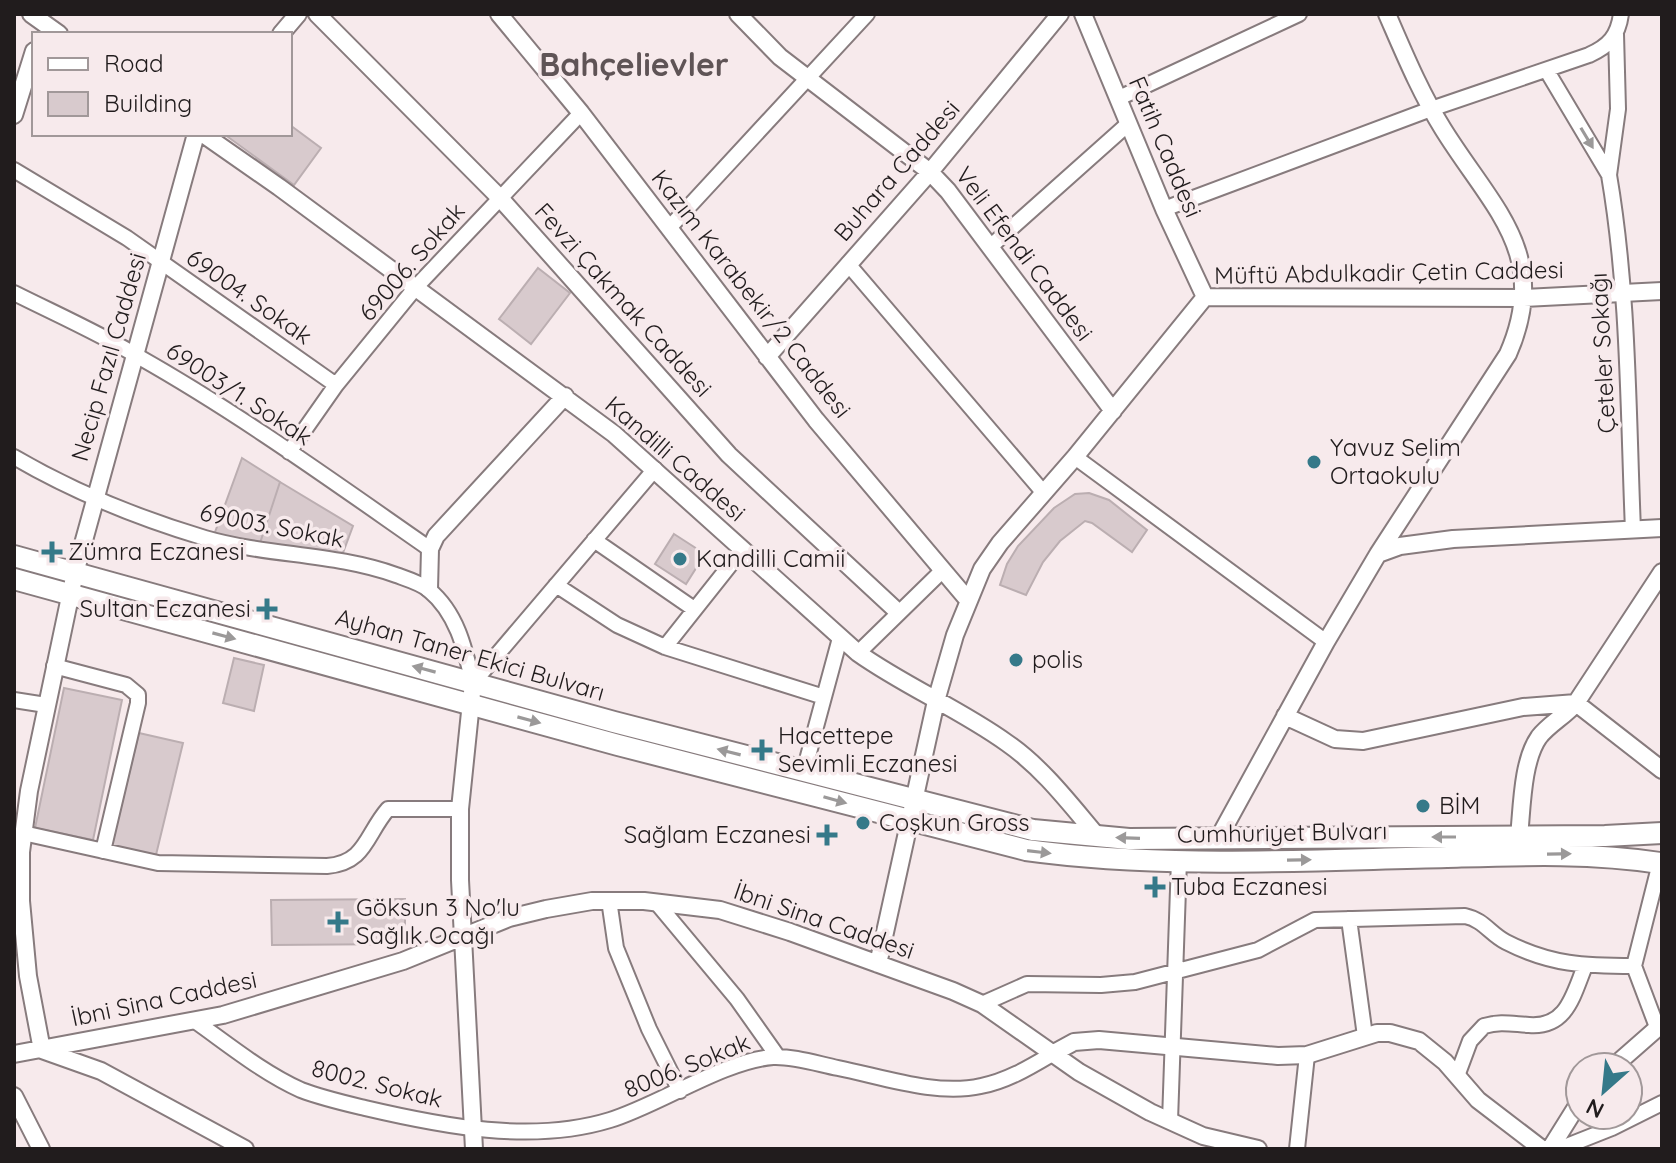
<svg xmlns="http://www.w3.org/2000/svg" width="1676" height="1163" font-family="Quicksand,sans-serif">
  <rect width="100%" height="100%" fill="#f7eaec"/>
  <path fill="#d8cacd" stroke="#bbaeb1" stroke-width="2" d="M290 125 321 148 294 185 228 137 231 134H290Z
    M538 268 570 293 531 344 499 319Z
    M242 458 280 482 260 543 214 535Z
    M280 482 353 526 341 558 260 543Z
    M1089 493 1109 500 1147 530 1132 552 1092 523 1085 521 1060 541 1043 562 1026 595 1000 585 1007 564 1018 546 1054 508 1075 494Z
    M674 534 705 554 686 584 655 564Z
    M234 658 264 665 254 711 223 703Z
    M64 688 122 700 93 840 35 828Z
    M139 733 183 743 155 859 111 848Z
    M405 899V944L272 945 271 900Z"/>
  <g fill="none" stroke-linecap="round" stroke-linejoin="round">
    <defs>
      <path id="minor" d="M1547 71 1609 175 1618 109 1616 34
        M1119 98 1299 14
        M14 170 127 238 336 385
        M1609 175C1629 292 1628 412 1633 530
        M1164 209 1431 109 1589 55C1609 46 1618 36 1621 14
        M670 227 867 14
        M990 247 1128 124
        M848 264 1043 492
        M14 293C56 314 99 333 139 357 240 414 335 483 430 549
        M289 452 336 385 416 287 581 113
        M14 457C74 492 138 518 205 538 267 556 335 553 396 575 407 579 421 583 429 590 457 613 465 649 473 683
        M1075 457 1326 642
        M594 540 694 609
        M556 585 617 625 665 647 824 697
        M665 647 742 550
        M858 653 943 570
        M54 666 126 685 138 695V703L103 851
        M473 683 655 469
        M14 700 46 705
        M804 771 840 638
        M23 833 158 863 327 866C366 863 366 834 388 809H460
        M609 900 616 948 649 1029 680 1091
        M656 902 737 999 778 1057
        M1349 919 1365 1036
        M1634 966 1660 863
        M982 1004 1027 984 1101 985 1135 982 1258 950 1315 920 1465 916C1484 920 1490 934 1506 942 1551 965 1585 966 1634 966L1657 1027
        M195 1021C229 1045 263 1073 301 1090 322 1098 344 1103 365 1108 442 1126 532 1144 610 1120 659 1105 723 1061 773 1057 794 1056 818 1064 838 1068 883 1077 936 1096 981 1086 1007 1081 1030 1067 1052 1054
        M1457 1076 1470 1041 1484 1026C1500 1021 1512 1024 1529 1025 1567 1028 1573 995 1585 966
        M1170 1121 1179 860
        M1297 1149 1307 1055
        M1559 1149 1612 1128 1662 1103"/>
      <path id="tertiary" d="M31 14 59 34
        M317 14 499 197 729 455 898 612
        M499 14 581 113 816 420 968 600
        M738 14 780 57 930 172 948 191 1113 411
        M1083 14 1164 209 1205 297
        M281 34 298 14
        M14 115 34 51
        M196 134 75 573 29 791 21 852V901L28 976 42 1050 101 1071 245 1149
        M203 134 279 187 614 434 858 653C906 687 960 709 1007 743 1043 768 1070 804 1098 837
        M767 357 930 172 1060 14
        M1378 554 1508 354C1552 254 1492 208 1443 129 1420 92 1404 53 1387 14
        M429 589 430 549 436 536 565 396
        M473 683 460 809V880L474 1149
        M1285 716 1335 739 1363 741 1523 707 1576 703 1662 770
        M1519 837C1522 808 1522 761 1539 737 1549 724 1565 716 1576 703L1662 572
        M1218 839 1326 642 1378 554 1400 546 1453 539 1662 528
        M878 964 936 701 955 635 982 569 1000 543 1075 457 1205 297 1524 298 1662 291
        M14 1054 223 1015 403 961 509 918 546 909 592 901H644L720 910 790 932 953 991 982 1004 1079 1072 1150 1112 1203 1136 1258 1149
        M1052 1054 1074 1042 1099 1040 1278 1056 1307 1055 1377 1033H1390L1419 1041 1445 1062 1478 1100 1542 1149
        M1613 1067 1662 1024
        M14 1096 41 1149
        M1550 1149 1580 1101"/>
      <path id="secondary" d="M14 556 614 722 1033 830 1129 839 1605 836 1662 833
        M14 579 618 745 1026 850C1164 869 1307 860 1447 857 1518 855 1589 852 1660 863"/>
    </defs>
    <use href="#minor" stroke="#877b7d" stroke-width="18"/>
    <use href="#tertiary" stroke="#877b7d" stroke-width="20"/>
    <use href="#secondary" stroke="#877b7d" stroke-width="24"/>
    <use href="#minor" stroke="#fff" stroke-width="14"/>
    <use href="#tertiary" stroke="#fff" stroke-width="16"/>
    <use href="#secondary" stroke="#fff" stroke-width="20"/>
  </g>
  <defs><path id="oneway-solid" d="M-6-.8H1V-3.2L6.5 0L1 3.2V.8H-6Z" transform="scale(2)"/></defs>
  <g fill="#9b9999">
    <use href="#oneway-solid" transform="translate(1587 138) rotate(59)"/>
    <use href="#oneway-solid" transform="translate(224 636) rotate(15)"/>
    <use href="#oneway-solid" transform="translate(424 669) rotate(-165)"/>
    <use href="#oneway-solid" transform="translate(529 720) rotate(15)"/>
    <use href="#oneway-solid" transform="translate(729 752) rotate(-166)"/>
    <use href="#oneway-solid" transform="translate(835 800) rotate(16)"/>
    <use href="#oneway-solid" transform="translate(1444 837) rotate(180)"/>
    <use href="#oneway-solid" transform="translate(1128 838) rotate(-178)"/>
    <use href="#oneway-solid" transform="translate(1039 852) rotate(7)"/>
    <use href="#oneway-solid" transform="translate(1559 854) rotate(-1)"/>
    <use href="#oneway-solid" transform="translate(1299 860) rotate(-1)"/>
  </g>
  <g fill="#357989" stroke="#f7eaec" stroke-width="3">
    <circle cx="1314" cy="462" r="8"/>
    <path d="M48 540h8v8h8v8h-8v8h-8v-8h-8v-8h8z"/>
    <circle cx="680" cy="559" r="8"/>
    <path d="M263 597h8v8h8v8h-8v8h-8v-8h-8v-8h8z"/>
    <circle cx="1016" cy="660" r="8"/>
    <path d="M758 738h8v8h8v8h-8v8h-8v-8h-8v-8h8z"/>
    <circle cx="1423" cy="806" r="8"/>
    <circle cx="863" cy="823" r="8"/>
    <path d="M823 823h8v8h8v8h-8v8h-8v-8h-8v-8h8z"/>
    <path d="M1151 875h8v8h8v8h-8v8h-8v-8h-8v-8h8z"/>
    <path d="M334 910h8v8h8v8h-8v8h-8v-8h-8v-8h8z"/>
  </g>
  <g text-anchor="middle" stroke-width="7" stroke-linejoin="round" paint-order="stroke">
    <g font-size="24" fill="#211c1d" stroke="#f7eaec">
      <text transform="translate(1165 147) rotate(67)" y="8">Fatih Caddesi</text>
      <text transform="translate(897 171) rotate(-49)" y="8">Buhara Caddesi</text>
      <text transform="translate(1024 254) rotate(53)" y="8">Veli Efendi Caddesi</text>
      <text transform="translate(412 262) rotate(-49)" y="8">69006. Sokak</text>
      <text transform="translate(1389 273) rotate(-1)" y="8">Müftü Abdulkadir Çetin Caddesi</text>
      <text transform="translate(751 294) rotate(52)" y="8">Kazım Karabekir/2 Caddesi</text>
      <text transform="translate(249 297) rotate(35)" y="8">69004. Sokak</text>
      <text transform="translate(623 300) rotate(48)" y="8">Fevzi Çakmak Caddesi</text>
      <text transform="translate(1603 353) rotate(-93)" y="8">Çeteler Sokağı</text>
      <text transform="translate(109 357) rotate(-74)" y="8">Necip Fazıl Caddesi</text>
      <text transform="translate(239 394) rotate(33)" y="8">69003/1. Sokak</text>
      <text transform="translate(675 459) rotate(41)" y="8">Kandilli Caddesi</text>
      <text transform="translate(272 526) rotate(11)" y="8">69003. Sokak</text>
      <text transform="translate(470 655) rotate(16)" y="8">Ayhan Taner Ekici Bulvarı</text>
      <text transform="translate(1282 833) rotate(-1)" y="8">Cumhuriyet Bulvarı</text>
      <text transform="translate(824 921) rotate(19)" y="8">İbni Sina Caddesi</text>
      <text transform="translate(164 999) rotate(-12)" y="8">İbni Sina Caddesi</text>
      <text transform="translate(687 1066) rotate(-22)" y="8">8006. Sokak</text>
      <text transform="translate(377 1084) rotate(14)" y="8">8002. Sokak</text>
    </g>
    <g font-size="24" fill="#211c1d" stroke="#f7eaec" text-anchor="start">
      <text x="1330" y="456">Yavuz Selim<tspan x="1330" dy="28">Ortaokulu</tspan></text>
      <text x="68" y="560">Zümra Eczanesi</text>
      <text x="696" y="567">Kandilli Camii</text>
      <text x="251" y="617" text-anchor="end">Sultan Eczanesi</text>
      <text x="1032" y="668">polis</text>
      <text x="778" y="744">Hacettepe<tspan x="778" dy="28">Sevimli Eczanesi</tspan></text>
      <text x="1439" y="814">BİM</text>
      <text x="879" y="831">Coşkun Gross</text>
      <text x="811" y="843" text-anchor="end">Sağlam Eczanesi</text>
      <text x="1171" y="895">Tuba Eczanesi</text>
      <text x="356" y="916">Göksun 3 No'lu<tspan x="356" dy="28">Sağlık Ocağı</tspan></text>
    </g>
    <g font-size="32" font-weight="bold" fill="#5f5456" stroke="#f7eaec">
      <text x="634" y="76">Bahçelievler</text>
    </g>
  </g>
  <rect width="1676" height="1163" fill="none" stroke="#211c1d" stroke-width="32"/>
  <rect x="32" y="32" width="260" height="104" fill="#f7eaec" stroke="#a19899" stroke-width="2"/>
  <rect x="48" y="58" width="40" height="12" fill="#ffffff" stroke="#a19899" stroke-width="2"/>
  <text x="104" y="72" font-size="24" fill="#211c1d">Road</text>
  <rect x="48" y="92" width="40" height="24" fill="#d8cacd" stroke="#a19899" stroke-width="2"/>
  <text x="104" y="112" font-size="24" fill="#211c1d">Building</text>
  <g transform="translate(1604 1091) rotate(207)"><circle r="38" fill="#f7eaec" stroke="#a19899" stroke-width="2"/>
  <path d="M0-6L14 30L0 20L-14 30Z" fill="#357989"/>
  <text y="-12" font-size="22" font-weight="bold" text-anchor="middle" fill="#211c1d">N</text>
  </g>
</svg>
